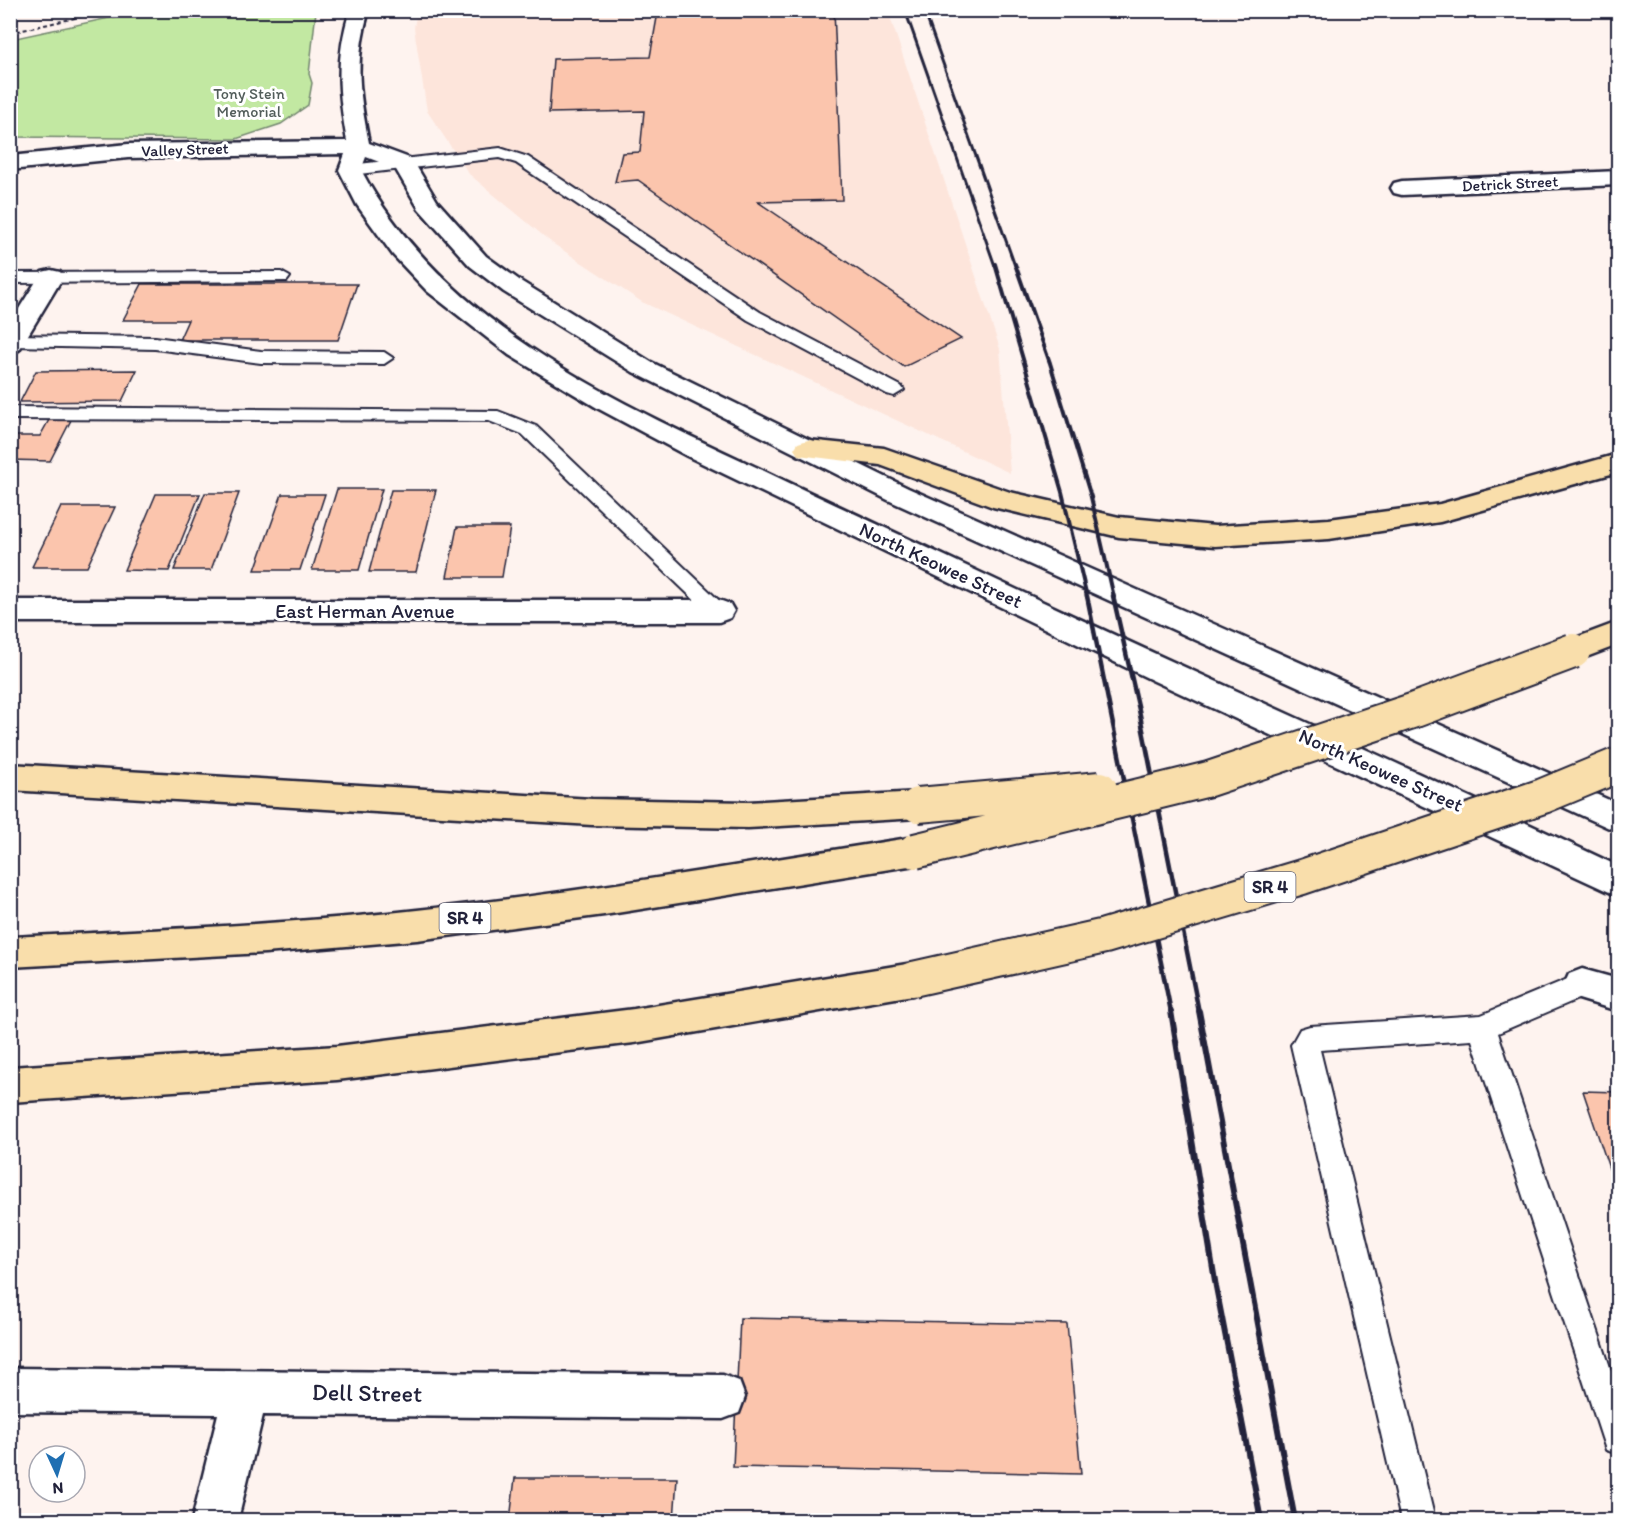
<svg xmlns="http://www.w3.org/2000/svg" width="1629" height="1531" font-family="Itim,sans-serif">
  <rect width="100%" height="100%" fill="#fef3ef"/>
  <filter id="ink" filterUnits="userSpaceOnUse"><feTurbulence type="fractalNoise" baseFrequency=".0167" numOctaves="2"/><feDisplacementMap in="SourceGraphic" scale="12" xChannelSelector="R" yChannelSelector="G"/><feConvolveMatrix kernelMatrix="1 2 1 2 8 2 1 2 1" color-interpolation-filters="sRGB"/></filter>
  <g filter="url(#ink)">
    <path fill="#fde5db" d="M417 10 888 11 1000 349 1010 473 642 302 552 243 469 174 427 111 414 28Z"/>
    <path fill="#c2e8a2" stroke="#72856e" stroke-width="1.5" d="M146 10 316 11 309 74 312 83 308 105 281 124 236 139 11 137V39Z"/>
    <path fill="#fbc5ad" stroke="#22223b" stroke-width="1.5" d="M466 10H834L842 200 758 202 961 339 904 367 638 180 615 182 622 153 640 152 644 111 549 113 553 59 650 57 658 12 466 16Z
      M142 284H357L338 340H179L188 320H123Z
      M137 370 122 401 20 402 36 371Z
      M49 420H71L50 461 10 460V436H40Z
      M337 489H382L359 570H312Z
      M391 490H436L416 572H369Z
      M205 493H239L211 570H174Z
      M156 494H200L169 571 124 570Z
      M282 494H325L300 570H255Z
      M61 507H115L87 567H32Z
      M457 527H510L502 577H447Z
      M1583 1091 1618 1092V1195Z
      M740 1318 1067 1324 1081 1474 733 1467Z
      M515 1478H677L674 1520H510Z"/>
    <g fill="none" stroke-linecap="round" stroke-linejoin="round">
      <defs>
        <path id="service" d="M500 148 528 157 760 312 901 386 904 390 894 396 887 394 748 320 516 163 499 158 350 175 342 170 350 165Z
          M281 272 290 277 287 281 10 283V273Z
          M10 335 155 337 261 351 384 352 393 358 384 364 261 363 155 349 13 346 10 345Z
          M10 407 498 411 536 426 730 611 727 616 719 619 711 616 522 434 489 421 10 419Z
          M1582 973 1592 977 1595 985 1592 993 1498 1033 1618 1391V1454L1606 1450 1602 1438 1472 1040 1320 1050 1435 1520H1401L1291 1045 1300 1029 1310 1026 1481 1015Z"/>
        <path id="minor" d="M1618 171V185L1402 195 1394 193 1391 188 1394 183 1402 181Z
          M51 270 60 272 63 277 19 350 10 352V323L42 272Z
          M10 600H719L730 604 734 611 730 618 719 622H10Z
          M1582 969 1618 979V1011L1569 996 1564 985 1569 974Z
          M10 1368 723 1375 739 1381 745 1397 739 1413 723 1419 263 1415 238 1520H192L218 1414 10 1412Z"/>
        <path id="secondary" d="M350 10H369C354 61 359 93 369 143L412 159 437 201 486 256 522 282 651 362 908 488 1618 804V832L888 500 633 372 504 292 470 266 419 209 395 168 366 157 361 170C441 321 608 398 756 467 829 502 902 536 975 570 1188 671 1405 765 1618 866V896L1154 681 687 456 599 409 509 355 427 291 393 255 357 205 339 170 345 154 128 158 10 170V156L128 144 347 141C338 92 335 59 350 10Z"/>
        <path id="motorway" d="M808 440 884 448 1010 492 1119 517 1215 526 1329 519 1440 504 1618 454V472L1440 522 1329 539 1215 546 1119 537 993 507 880 465 798 455 794 449 798 443Z
          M1618 622V645L1573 662 1562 659 1558 651 1562 643Z
          M10 764 592 799 748 802 918 792 930 796 935 805 930 814 918 818 748 828 592 825 10 790Z
          M915 837 927 841 932 851 927 861 915 865 604 915 417 940 265 953 10 967V937C146 930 282 925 417 910 584 892 749 863 915 837Z
          M913 963 926 968 931 979 926 990 913 995 634 1043 337 1080 10 1102V1067L337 1046 634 1009Z"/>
      </defs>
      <use href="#service" stroke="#22223b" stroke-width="4"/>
      <use href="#minor" stroke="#22223b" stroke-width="5"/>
      <use href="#secondary" stroke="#22223b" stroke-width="5"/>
      <use href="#motorway" stroke="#22223b" stroke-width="5"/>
      <path stroke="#22223b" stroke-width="2" stroke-dasharray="4 3" stroke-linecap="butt" d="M10 33 109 10"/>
      <use href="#service" fill="#fff" fill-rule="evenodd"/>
      <use href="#minor" fill="#fff" fill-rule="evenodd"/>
      <use href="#secondary" fill="#fff" fill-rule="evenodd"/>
      <use href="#motorway" fill="#f9deab" fill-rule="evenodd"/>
      <path stroke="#22223b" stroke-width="3" d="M905 10 995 266
        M924 10 1015 266"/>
      <path stroke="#22223b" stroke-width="4" d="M995 264 1062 492 1087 597
        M1015 264 1050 363 1091 497 1114 597"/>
      <path stroke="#22223b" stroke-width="4.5" d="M1087 596 1171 1012
        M1113 596 1139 710 1199 1012"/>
      <path stroke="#22223b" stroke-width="6" d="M1171 1011 1216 1287 1261 1520
        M1199 1011 1295 1520"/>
      <defs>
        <path id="motorway-bridge" d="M918 805 1100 789
          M915 851 1209 779 1415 710 1573 651
          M913 979 1105 936 1302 877 1543 796 1618 765"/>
      </defs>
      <use href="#motorway-bridge" stroke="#22223b" stroke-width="38" stroke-linecap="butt"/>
      <use href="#motorway-bridge" stroke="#f9deab" stroke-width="34"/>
    </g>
  </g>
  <g text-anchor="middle" stroke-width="6" stroke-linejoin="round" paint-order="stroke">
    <g font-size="16" fill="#525d5a" stroke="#fff">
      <text x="249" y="99">Tony Stein<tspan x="249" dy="18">Memorial</tspan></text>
    </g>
    <g font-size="16" fill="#22223b" stroke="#fff">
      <text transform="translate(185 149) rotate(-2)" y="6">Valley Street</text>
      <text transform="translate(1510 183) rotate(-3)" y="6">Detrick Street</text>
    </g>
    <g fill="#fff" stroke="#646476" stroke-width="1.5">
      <rect x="1244.5" y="872" width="51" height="30" rx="4.5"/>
      <rect x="439.5" y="903" width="51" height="30" rx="4.5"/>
    </g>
    <g font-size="18" font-weight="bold" fill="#22223b">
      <text x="1270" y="893">SR 4</text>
      <text x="465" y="924">SR 4</text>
    </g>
    <g font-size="20" fill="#22223b" stroke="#fff">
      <text transform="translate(941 565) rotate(25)" y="7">North Keowee Street</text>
      <text x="365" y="618">East Herman Avenue</text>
      <text transform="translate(1381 770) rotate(24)" y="7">North Keowee Street</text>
    </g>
    <g font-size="24" fill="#22223b" stroke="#fff">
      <text transform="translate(367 1393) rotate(1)" y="8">Dell Street</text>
    </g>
  </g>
  <rect width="1629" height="1531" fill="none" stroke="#fff" stroke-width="36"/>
  <rect x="18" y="18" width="1593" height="1495" fill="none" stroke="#22223b" stroke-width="2" filter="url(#ink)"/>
  <g transform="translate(57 1474) rotate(176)"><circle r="28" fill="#ffffff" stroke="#a7a7b1" stroke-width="1.5"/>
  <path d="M0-4.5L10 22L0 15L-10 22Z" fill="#1f6fb2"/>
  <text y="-9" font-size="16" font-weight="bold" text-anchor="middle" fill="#22223b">N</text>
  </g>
</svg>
